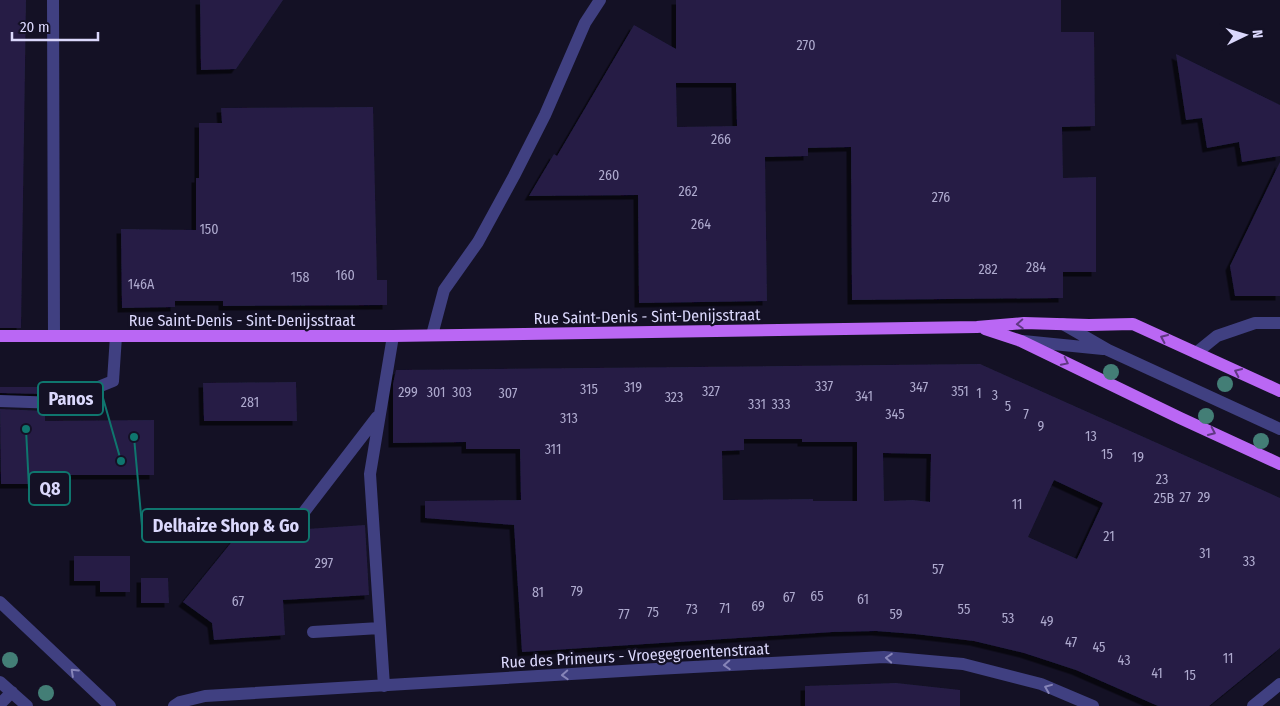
<svg xmlns="http://www.w3.org/2000/svg" width="1280" height="706" font-family="'Fira Sans Condensed',sans-serif">
  <defs>
    <filter id="shadow"><feDropShadow dx="-4.5" dy="4.5" stdDeviation="0" flood-color="#0009"/></filter>
  </defs>
  <rect width="100%" height="100%" fill="#141125"/>
  <path fill="#251e45" fill-rule="evenodd" filter="url(#shadow)" d="M0 0H26L21 328H0Z
    M200 0H283L236 69 201 70Z
    M676 0H1061V32H1094L1095 126 1062 127 1063 178 1096 177V272H1063V298L852 300 851 147 808 148V156L765 157 767 301 639 303 638 195 529 196 554 154 557 156 634 25 676 49ZM676 83H736L737 126 677 127Z
    M1176 54 1280 105V156L1242 162 1239 142 1207 148 1202 118 1186 120Z
    M373 107 377 280H387V305L223 306V301H175V307L122 308 121 229 196 230V178H199V123H222L221 108Z
    M1280 162V296H1235L1230 266Z
    M980 364 1280 498V648L1209 706H1158L1076 670 1024 653 974 641 915 634 876 631 833 632 522 652 514 525 425 518V501L521 500 520 449H466V442L393 443V384L396 370ZM744 439H802V442H857V501H813V499L723 500 722 451 744 450ZM883 453 931 454 930 502 913 500 884 501ZM1054 480 1103 503 1077 559 1028 537Z
    M296 382 297 421H204L203 383Z
    M0 387H45V394L0 393Z
    M0 409 45 411V421L154 420V475H45V484H1Z
    M256 512 278 531 365 525 369 595 283 600 285 635 214 640 212 623 183 602Z
    M74 556H130V592H100V581H74Z
    M141 578H168L169 603H141Z
    M896 683 960 690V706H805V686Z"/>
  <g fill="none" stroke-linecap="round" stroke-linejoin="round">
    <path stroke="#404081" stroke-width="12" d="M53 0 54 335
      M1063 324 1108 350 1280 429
      M432 335 444 290 478 242 514 176 545 115 585 23 600 0
      M1023 341 1103 349
      M1196 353 1217 336 1255 323H1280
      M0 401 59 403 113 381 116 336
      M304 512 377 417
      M0 602 110 706
      M313 632 380 628
      M0 682 27 706
      M384 686 370 474 393 336
      M0 704 12 692
      M174 706 180 702 205 696 656 669 884 657 963 664 1041 684 1093 706
      M1253 706 1280 684"/>
    <path stroke="#ba67f4" stroke-width="12" d="M985 329 1021 341 1180 418 1280 464
      M0 336H393L977 327 1024 323 1089 325 1133 324 1280 391"/>
  </g>
  <g fill="#437e76">
    <circle cx="1111" cy="372" r="8"/>
    <circle cx="1225" cy="384" r="8"/>
    <circle cx="1206" cy="416" r="8"/>
    <circle cx="1261" cy="441" r="8"/>
    <circle cx="10" cy="660" r="8"/>
    <circle cx="46" cy="693" r="8"/>
  </g>
  <defs><path id="oneway-chevron" d="M-2-3.5L2.5 0L-2 3.5" fill="none" stroke-width="1.6" stroke-linecap="round" stroke-linejoin="round" transform="scale(1.25)"/></defs>
  <g stroke="#5f3882">
    <use href="#oneway-chevron" transform="translate(1020 324) rotate(177)"/>
    <use href="#oneway-chevron" transform="translate(1164 338) rotate(-156)"/>
    <use href="#oneway-chevron" transform="translate(1065 362) rotate(26)"/>
    <use href="#oneway-chevron" transform="translate(1238 372) rotate(-155)"/>
    <use href="#oneway-chevron" transform="translate(1212 432) rotate(25)"/>
  </g>
  <g stroke="#8684b8">
    <use href="#oneway-chevron" transform="translate(889 658) rotate(-176)"/>
    <use href="#oneway-chevron" transform="translate(727 665) rotate(177)"/>
    <use href="#oneway-chevron" transform="translate(74 672) rotate(-137)"/>
    <use href="#oneway-chevron" transform="translate(565 675) rotate(177)"/>
    <use href="#oneway-chevron" transform="translate(1048 688) rotate(-158)"/>
  </g>
  <g text-anchor="middle" stroke-width="4.5" stroke-linejoin="round" paint-order="stroke">
    <g font-size="14" fill="#aeaace">
      <text x="806" y="50">270</text>
      <text x="721" y="144">266</text>
      <text x="609" y="180">260</text>
      <text x="688" y="196">262</text>
      <text x="941" y="202">276</text>
      <text x="701" y="229">264</text>
      <text x="209" y="234">150</text>
      <text x="1036" y="272">284</text>
      <text x="988" y="274">282</text>
      <text x="345" y="280">160</text>
      <text x="300" y="282">158</text>
      <text x="141" y="289">146A</text>
      <text x="824" y="391">337</text>
      <text x="633" y="392">319</text>
      <text x="919" y="392">347</text>
      <text x="589" y="394">315</text>
      <text x="711" y="396">327</text>
      <text x="960" y="396">351</text>
      <text x="408" y="397">299</text>
      <text x="436" y="397">301</text>
      <text x="462" y="397">303</text>
      <text x="508" y="398">307</text>
      <text x="979" y="398">1</text>
      <text x="995" y="400">3</text>
      <text x="864" y="401">341</text>
      <text x="674" y="402">323</text>
      <text x="250" y="407">281</text>
      <text x="757" y="409">331</text>
      <text x="781" y="409">333</text>
      <text x="1008" y="411">5</text>
      <text x="895" y="419">345</text>
      <text x="1026" y="419">7</text>
      <text x="569" y="423">313</text>
      <text x="1041" y="431">9</text>
      <text x="1091" y="441">13</text>
      <text x="553" y="454">311</text>
      <text x="1107" y="459">15</text>
      <text x="1138" y="462">19</text>
      <text x="1162" y="484">23</text>
      <text x="1185" y="502">27</text>
      <text x="1204" y="502">29</text>
      <text x="1164" y="503">25B</text>
      <text x="1017" y="509">11</text>
      <text x="1109" y="541">21</text>
      <text x="1205" y="558">31</text>
      <text x="1249" y="566">33</text>
      <text x="324" y="568">297</text>
      <text x="938" y="574">57</text>
      <text x="577" y="596">79</text>
      <text x="538" y="597">81</text>
      <text x="817" y="601">65</text>
      <text x="789" y="602">67</text>
      <text x="863" y="604">61</text>
      <text x="238" y="606">67</text>
      <text x="758" y="611">69</text>
      <text x="725" y="613">71</text>
      <text x="692" y="614">73</text>
      <text x="964" y="614">55</text>
      <text x="653" y="617">75</text>
      <text x="624" y="619">77</text>
      <text x="896" y="619">59</text>
      <text x="1008" y="623">53</text>
      <text x="1047" y="626">49</text>
      <text x="1071" y="647">47</text>
      <text x="1099" y="652">45</text>
      <text x="1228" y="663">11</text>
      <text x="1124" y="665">43</text>
      <text x="1157" y="678">41</text>
      <text x="1190" y="680">15</text>
    </g>
    <g font-size="16" fill="#dbd8fc" stroke="#141125">
      <text transform="translate(647 316) rotate(-1)" y="6">Rue Saint-Denis - Sint-Denijsstraat</text>
      <text x="242" y="326">Rue Saint-Denis - Sint-Denijsstraat</text>
      <text transform="translate(635 655) rotate(-3)" y="6">Rue des Primeurs - Vroegegroentenstraat</text>
    </g>
  </g>
  <path fill="none" stroke="#0f766e" stroke-width="2" d="M121 461L103 398M26 429L29 488M134 437L142 526"/>
  <g fill="#0f766e" stroke="#141125" stroke-width="2">
    <circle cx="121" cy="461" r="5"/>
    <circle cx="26" cy="429" r="5"/>
    <circle cx="134" cy="437" r="5"/>
  </g>
  <g fill="#141125" stroke="#0f766e" stroke-width="2">
    <rect x="38" y="382" width="65" height="33" rx="5"/>
    <rect x="29" y="472" width="41" height="33" rx="5"/>
    <rect x="142" y="509" width="167" height="33" rx="5"/>
  </g>
  <g font-size="18" text-anchor="middle" font-weight="bold" fill="#dbd8fc">
    <text x="71" y="405">Panos</text>
    <text x="50" y="495">Q8</text>
    <text x="226" y="532">Delhaize Shop &amp; Go</text>
  </g>
  <g transform="translate(1245 35) rotate(85)" stroke="#141125" stroke-width="4" paint-order="stroke">
  <path d="M0-4L9 19L0 12L-9 19Z" fill="#dbd8fc"/>
  <text y="-8" font-size="14" font-weight="bold" text-anchor="middle" fill="#dbd8fc">N</text>
  </g>
  <path d="M12 32v8h86v-8" fill="none" stroke="#dbd8fc" stroke-width="2.5"/>
  <text x="20" y="32" font-size="15" fill="#dbd8fc" stroke="#141125" stroke-width="4" paint-order="stroke">20 m</text>
</svg>
